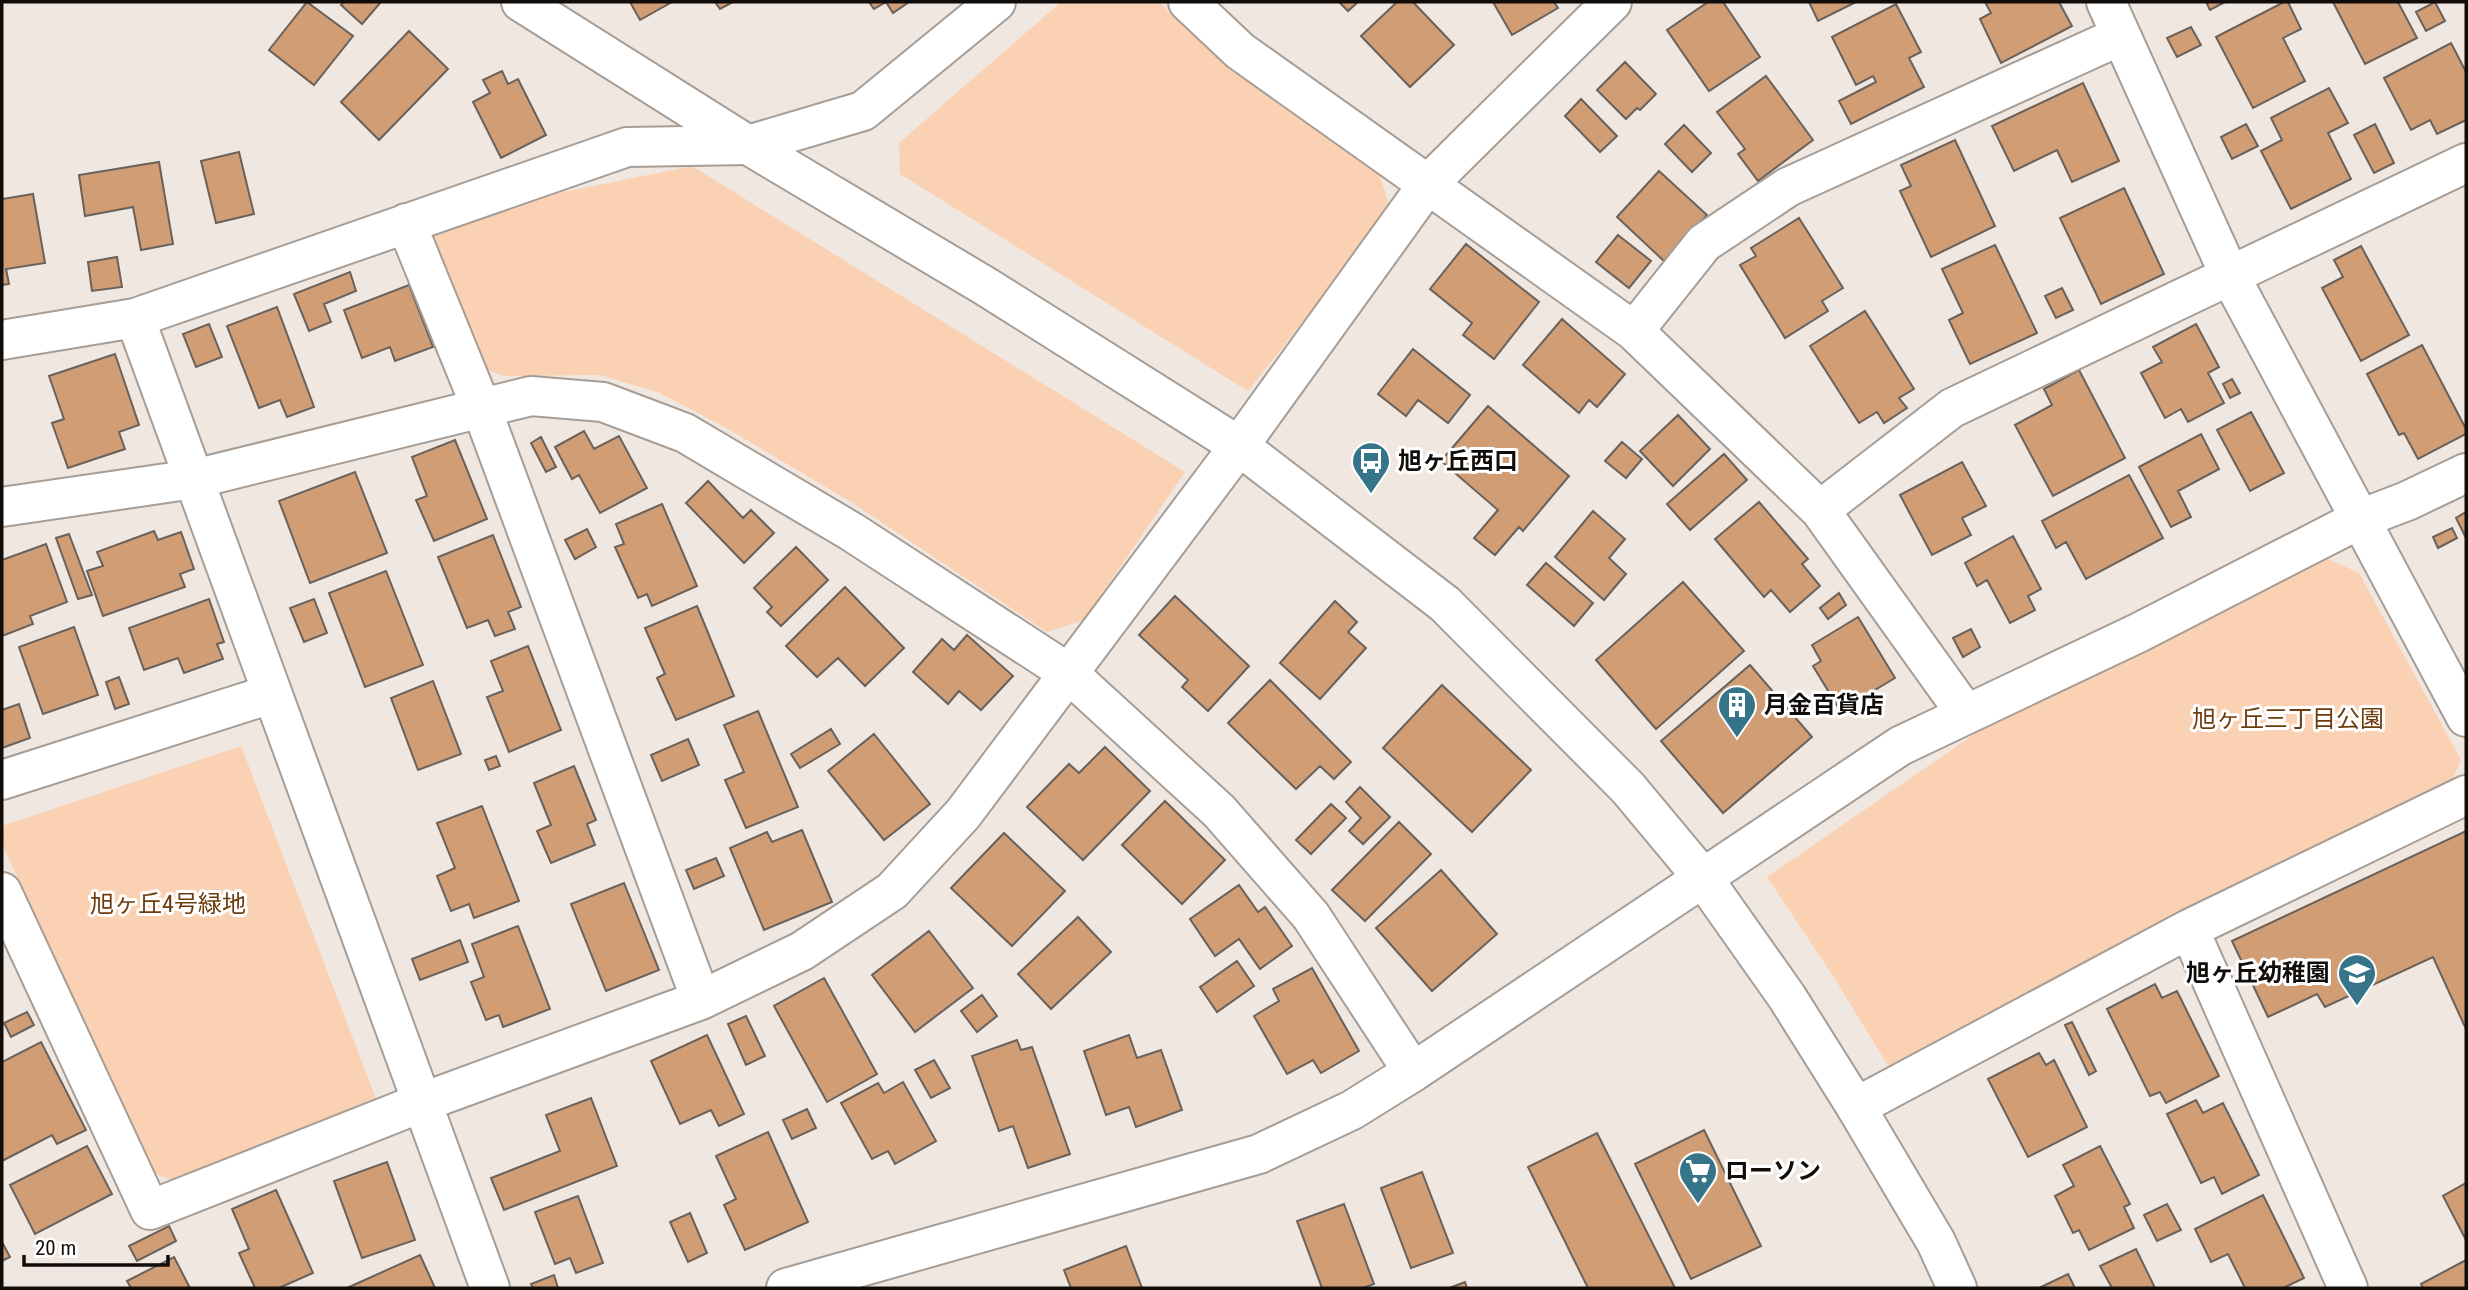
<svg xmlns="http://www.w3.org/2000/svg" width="2468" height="1290" font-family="'Roboto Condensed','Noto Sans JP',sans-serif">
  <rect width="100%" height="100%" fill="#f0e7e0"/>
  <path fill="#fad1b2" d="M1061 2H1159L1218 58 1379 173 1391 211 1248 391 900 174 899 143Z
    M692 166 1185 472 1084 620 1047 632 851 502 728 429 658 392 599 375 503 376 478 366 427 239 554 194Z
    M2321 556 2359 573 2461 760 2448 789 1890 1069 1835 979 1767 877 1979 731Z
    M241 746 378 1104 180 1183 155 1174 2 844V826Z"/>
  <path fill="#d19d75" stroke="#69615b" stroke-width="2" d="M307 2 353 36 314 85 269 50Z
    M344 2H381L362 24 341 5Z
    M630 2H672L640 20Z
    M715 2H733L720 9Z
    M869 2H909L893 13 886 2 874 9Z
    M1339 2H1358L1348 11Z
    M1397 2H1413L1454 45 1410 87 1361 36Z
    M1493 2H1554L1558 8 1512 35Z
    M1708 2H1723L1760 57 1709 91 1667 30Z
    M1809 2H1856L1818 21Z
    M1985 2H2059L2072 26 2001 63 1980 19 1991 13Z
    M2206 2H2225L2210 10Z
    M2284 2H2288L2301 29 2283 38 2305 81 2253 108 2216 37Z
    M2333 2H2398L2417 38 2365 64Z
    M2435 2 2445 21 2426 31 2416 12Z
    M1896 4 1921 52 1909 58 1924 87 1851 124 1839 101 1876 82 1873 76 1856 85 1832 37Z
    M2191 27 2201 45 2177 57 2167 38Z
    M409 31 448 69 379 140 341 102Z
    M2451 43 2466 72V120L2437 134 2430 120 2411 130 2384 78Z
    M1625 62 1656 94 1640 110 1637 108 1626 119 1597 90Z
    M502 71 508 84 518 79 546 135 501 158 473 102 490 93 483 80Z
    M1766 76 1813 140 1758 181 1738 154 1745 149 1717 112Z
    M2083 83 2119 161 2072 182 2057 150 2014 171 1992 126Z
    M2329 88 2348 123 2328 133 2351 179 2291 209 2261 151 2282 140 2271 118Z
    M1581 99 1617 136 1600 152 1565 116Z
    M2246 124 2258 146 2232 159 2221 137Z
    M2375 124 2394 163 2374 173 2354 135Z
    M1684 125 1711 153 1692 172 1665 144Z
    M1955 140 1995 226 1931 257 1900 191 1911 186 1901 165Z
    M239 152 254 214 216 223 201 161Z
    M159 162 173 244 141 250 133 207 85 216 79 175Z
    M1659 171 1707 215 1665 262 1617 217Z
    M2124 188 2164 274 2101 304 2060 218Z
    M33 194 45 263 6 269 9 284 2 285V199Z
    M1799 218 1843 288 1822 301 1828 311 1785 338 1740 265 1756 256 1751 248Z
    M1618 235 1651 261 1629 288 1596 262Z
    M1466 244 1539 302 1494 359 1463 335 1472 323 1430 289Z
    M1995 245 2037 333 1970 364 1949 320 1963 313 1942 269Z
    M2361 246 2409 335 2361 361 2322 288 2343 277 2334 260Z
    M117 257 122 287 92 291 88 262Z
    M350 272 356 291 324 304 331 322 309 331 294 294Z
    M409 285 433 347 395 361 390 347 362 358 344 310Z
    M2062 288 2073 310 2056 318 2045 296Z
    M277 307 314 407 287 417 280 400 259 408 227 326Z
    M1865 311 1914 389 1899 398 1907 408 1884 423 1877 412 1859 423 1810 346Z
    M1562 319 1625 374 1597 407 1589 400 1579 413 1523 365Z
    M209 324 222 357 196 367 183 334Z
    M2196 324 2219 367 2208 373 2224 403 2188 422 2181 409 2165 418 2141 373 2162 362 2153 347Z
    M2422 345 2466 429V434L2418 459 2404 433 2399 435 2367 374Z
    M1413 349 1470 395 1448 423 1418 400 1406 416 1378 394Z
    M115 354 139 425 119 432 125 449 68 468 52 423 64 419 49 376Z
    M2079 370 2125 458 2053 496 2015 425 2052 405 2044 389Z
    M2232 379 2240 393 2230 398 2223 384Z
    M1488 406 1569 476 1523 531 1519 527 1495 555 1474 538 1498 510 1441 461Z
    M2251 412 2284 473 2250 491 2217 430Z
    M1678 415 1710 449 1673 486 1640 451Z
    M584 431 594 449 619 436 647 488 600 513 579 475 572 479 555 447Z
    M2201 434 2219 469 2178 491 2191 517 2171 527 2139 467Z
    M541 437 556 467 546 472 531 443Z
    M455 440 487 519 434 541 416 500 427 496 412 457Z
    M1622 442 1642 459 1626 478 1605 461Z
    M1724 454 1747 480 1690 530 1667 504Z
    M1962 462 1986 506 1962 518 1971 535 1932 555 1900 495Z
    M355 472 387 553 310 583 279 501Z
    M2129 475 2163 538 2086 579 2066 542 2056 548 2042 521Z
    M708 481 743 518 751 510 774 533 744 563 686 503Z
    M1759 502 1808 559 1802 564 1820 586 1790 612 1771 590 1764 597 1715 539Z
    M662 504 697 586 652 606 647 594 638 598 615 547 624 544 616 524Z
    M1593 511 1625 539 1609 558 1626 574 1604 600 1555 557Z
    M2466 512V538L2456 518Z
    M2452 528 2457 538 2438 548 2433 537Z
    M587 529 596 547 575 559 565 540Z
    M154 531 158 540 181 532 194 569 180 574 185 587 103 616 87 571 103 566 97 552Z
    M69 534 92 595 78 599 56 538Z
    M493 535 521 607 508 612 515 629 495 636 488 620 467 628 438 557Z
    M2013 536 2041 589 2028 596 2035 610 2010 623 1987 580 1977 586 1965 563Z
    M46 544 67 602 30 616 33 624 2 636V560Z
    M796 547 828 580 781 626 767 612 772 607 754 588Z
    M1546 563 1593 603 1574 626 1527 585Z
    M386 571 423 665 365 687 329 593Z
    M1683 582 1744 651 1656 729 1596 660Z
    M845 587 904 648 865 686 838 658 817 677 786 646Z
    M1839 593 1846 605 1828 619 1820 608Z
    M1175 596 1249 666 1208 711 1182 687 1188 680 1139 635Z
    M209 599 224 642 217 644 223 659 184 673 178 658 144 670 129 628Z
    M314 599 327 633 304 642 290 608Z
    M1335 601 1357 622 1348 632 1366 648 1320 699 1280 663Z
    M697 606 734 696 676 720 657 678 665 674 645 628Z
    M1858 617 1895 678 1848 706 1846 702 1838 707 1813 666 1821 661 1812 645Z
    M74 627 98 695 43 714 19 647Z
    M1971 629 1980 647 1963 657 1953 638Z
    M967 635 1013 676 981 710 959 691 948 704 913 672 942 639 954 650Z
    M528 646 561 730 509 752 487 697 503 691 491 661Z
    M1750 665 1812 737 1723 813 1661 741Z
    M119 677 129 704 115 709 106 682Z
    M1270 680 1351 762 1334 779 1320 766 1296 789 1228 723Z
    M433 681 461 754 418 770 391 698Z
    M1442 685 1531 770 1472 832 1383 748Z
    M19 704 30 738 2 748V710Z
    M758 711 798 807 746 828 725 780 744 772 724 725Z
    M831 729 840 744 800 768 791 754Z
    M874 734 930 804 884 840 828 771Z
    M688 739 699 765 662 781 651 755Z
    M1105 747 1150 791 1083 860 1027 807 1069 764 1079 773Z
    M496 756 500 766 489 770 485 760Z
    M574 766 596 820 587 824 595 845 551 863 537 831 551 825 534 783Z
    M1360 787 1390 817 1363 844 1349 831 1361 818 1346 802Z
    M1165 801 1225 860 1182 904 1122 845Z
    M1331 804 1346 818 1311 854 1296 840Z
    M482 806 519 901 474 918 469 904 451 911 437 876 455 868 437 823Z
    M1399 822 1431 854 1365 921 1332 890Z
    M802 830 832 902 764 930 730 848 767 832 772 842Z
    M2466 831V1029L2433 957 2325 1007 2317 994 2268 1017 2232 941Z
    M1004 833 1065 891 1012 946 951 888Z
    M716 858 724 876 694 889 686 870Z
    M1441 870 1497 934 1432 991 1376 928Z
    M624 883 659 970 606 991 571 904Z
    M1239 885 1258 912 1265 907 1292 946 1260 969 1239 939 1215 956 1190 919Z
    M1078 917 1111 952 1051 1009 1018 974Z
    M518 926 550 1009 503 1027 499 1015 486 1020 471 982 484 977 472 944Z
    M929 931 973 988 915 1032 872 975Z
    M460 940 468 962 420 980 412 959Z
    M1237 961 1254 986 1217 1012 1200 987Z
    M1312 968 1359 1051 1321 1073 1313 1060 1287 1074 1254 1016 1279 1001 1273 989Z
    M824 978 877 1074 827 1102 774 1006Z
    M2155 984 2162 998 2177 991 2219 1076 2166 1103 2160 1092 2150 1096 2107 1009Z
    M982 995 997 1016 977 1032 961 1011Z
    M27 1012 34 1025 11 1037 4 1023Z
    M746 1016 765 1056 746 1065 728 1024Z
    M2072 1022 2096 1071 2089 1075 2065 1025Z
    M707 1035 744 1114 719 1126 711 1110 680 1124 651 1061Z
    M1129 1035 1137 1058 1161 1050 1182 1110 1136 1127 1129 1107 1106 1115 1084 1051Z
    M1017 1040 1021 1050 1032 1047 1070 1154 1028 1168 1013 1126 999 1131 972 1056Z
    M41 1042 86 1130 57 1144 52 1135 2 1161V1062Z
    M2039 1053 2046 1065 2054 1060 2087 1127 2028 1157 1988 1079Z
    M934 1060 950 1088 931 1098 915 1070Z
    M903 1082 936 1141 895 1164 888 1151 872 1159 841 1103 878 1083 884 1093Z
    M591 1098 617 1166 504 1210 491 1178 560 1151 546 1115Z
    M2196 1100 2203 1113 2223 1103 2259 1175 2222 1194 2214 1177 2201 1183 2167 1114Z
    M807 1109 816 1128 792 1139 783 1120Z
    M1704 1130 1761 1246 1691 1279 1635 1164Z
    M768 1132 808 1222 745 1250 724 1205 736 1199 716 1156Z
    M1597 1133 1675 1288H1588L1528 1167Z
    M87 1146 112 1194 35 1234 10 1185Z
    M2100 1146 2130 1204 2124 1207 2134 1228 2089 1250 2079 1230 2073 1233 2055 1196 2074 1186 2063 1165Z
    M387 1162 415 1240 362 1258 334 1181Z
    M1422 1172 1453 1253 1411 1268 1381 1188Z
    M2466 1183V1240L2443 1196Z
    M276 1190 313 1273 279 1288H255L239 1253 249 1249 232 1209Z
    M2263 1195 2304 1278 2283 1288H2245L2228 1254 2211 1262 2195 1229Z
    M578 1196 603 1263 576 1273 570 1258 555 1264 535 1212Z
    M1344 1204 1374 1284 1363 1288H1322L1297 1221Z
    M2167 1204 2181 1230 2157 1241 2144 1215Z
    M690 1213 707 1253 688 1262 670 1222Z
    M169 1226 176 1241 137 1261 129 1246Z
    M2 1242 10 1257 2 1261Z
    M1126 1246 1142 1288H1071L1064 1270Z
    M2136 1249 2155 1288H2112L2100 1266Z
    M420 1255 435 1288H347Z
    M174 1257 190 1288H131L127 1281Z
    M2466 1260V1288H2423L2421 1284Z
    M2068 1274 2075 1288H2039Z
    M554 1275 558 1288H533L531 1284Z
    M1465 1282 1467 1288H1449Z"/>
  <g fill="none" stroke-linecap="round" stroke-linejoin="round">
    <defs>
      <path id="minor" d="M1188 2 1240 51 1634 331 1820 510 1966 714
        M2106 2 2229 274 2466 717
        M406 223 481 407 701 1000
        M135 318 490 1288
        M1634 331 1704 243 1788 187 2120 36
        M2 340 135 318 627 147 748 145
        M2 507 194 479 531 396 603 402 685 433 852 532 1067 672 1219 811 1311 916 1413 1072
        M1820 510 1952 408 2466 163
        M2 780 271 694
        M2 892 150 1210 423 1102 701 1000 802 951 892 891 963 814 1239 446 1428 184 1612 2
        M2189 929 2348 1288
        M1856 1107 2189 929 2466 795
        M786 1288 1259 1154 1352 1110 1413 1072 1900 746 2138 633 2360 519 2407 501 2466 473"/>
      <path id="tertiary" d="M521 2 748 145 985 286 1239 446 1445 604 1628 788 1703 878 1787 997 1856 1107 1936 1242 1957 1288
        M748 145 863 111 996 2"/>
    </defs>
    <use href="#minor" stroke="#a59d96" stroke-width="42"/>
    <use href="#tertiary" stroke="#a59d96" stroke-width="42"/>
    <use href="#minor" stroke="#fff" stroke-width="38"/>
    <use href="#tertiary" stroke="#fff" stroke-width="38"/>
  </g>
  <defs>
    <symbol id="bus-pin" viewBox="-11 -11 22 30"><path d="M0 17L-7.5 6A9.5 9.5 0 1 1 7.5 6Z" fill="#36748a" stroke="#fff"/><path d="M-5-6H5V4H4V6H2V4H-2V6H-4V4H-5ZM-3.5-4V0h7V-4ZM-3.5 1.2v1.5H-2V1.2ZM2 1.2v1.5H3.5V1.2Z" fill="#fff"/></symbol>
    <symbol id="building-pin" viewBox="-11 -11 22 30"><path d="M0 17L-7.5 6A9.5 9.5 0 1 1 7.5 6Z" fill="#36748a" stroke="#fff"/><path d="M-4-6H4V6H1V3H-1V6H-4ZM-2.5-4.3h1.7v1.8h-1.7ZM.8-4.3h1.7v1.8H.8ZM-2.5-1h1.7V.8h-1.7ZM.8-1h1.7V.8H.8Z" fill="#fff"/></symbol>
    <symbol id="school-pin" viewBox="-11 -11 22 30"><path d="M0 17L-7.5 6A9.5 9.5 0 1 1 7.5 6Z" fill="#36748a" stroke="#fff"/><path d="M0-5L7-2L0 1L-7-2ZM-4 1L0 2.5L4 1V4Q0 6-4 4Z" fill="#fff"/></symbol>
    <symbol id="supermarket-pin" viewBox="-11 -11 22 30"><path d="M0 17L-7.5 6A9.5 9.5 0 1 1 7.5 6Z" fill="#36748a" stroke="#fff"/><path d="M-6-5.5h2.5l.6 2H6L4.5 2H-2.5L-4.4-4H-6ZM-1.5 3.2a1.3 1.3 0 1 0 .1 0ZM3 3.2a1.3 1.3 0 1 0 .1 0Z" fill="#fff"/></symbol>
  </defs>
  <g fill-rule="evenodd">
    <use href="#bus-pin" x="1349" y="439" width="44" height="60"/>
    <use href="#building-pin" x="1715" y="683" width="44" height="60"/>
    <use href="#school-pin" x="2335" y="951" width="44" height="60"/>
    <use href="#supermarket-pin" x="1676" y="1149" width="44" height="60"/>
  </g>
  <g text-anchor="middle" stroke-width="6" stroke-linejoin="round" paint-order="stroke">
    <g font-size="24" font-weight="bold" fill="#100d0b" stroke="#fff" text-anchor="start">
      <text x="1398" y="469">旭ヶ丘西口</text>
      <text x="1764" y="713">月金百貨店</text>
      <text x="2330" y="981" text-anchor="end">旭ヶ丘幼稚園</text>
      <text x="1725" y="1179">ローソン</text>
    </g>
    <g font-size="24" fill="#6d3c0c" stroke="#fff">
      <text x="2288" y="727">旭ヶ丘三丁目公園</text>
      <text x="168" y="912">旭ヶ丘4号緑地</text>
    </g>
  </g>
  <rect width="2468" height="1290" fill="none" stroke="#100d0b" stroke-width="7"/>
  <path d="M24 1255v10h144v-10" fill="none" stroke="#100d0b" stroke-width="3.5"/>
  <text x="35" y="1255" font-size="21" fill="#100d0b" stroke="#ffffff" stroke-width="5" paint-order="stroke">20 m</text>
</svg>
